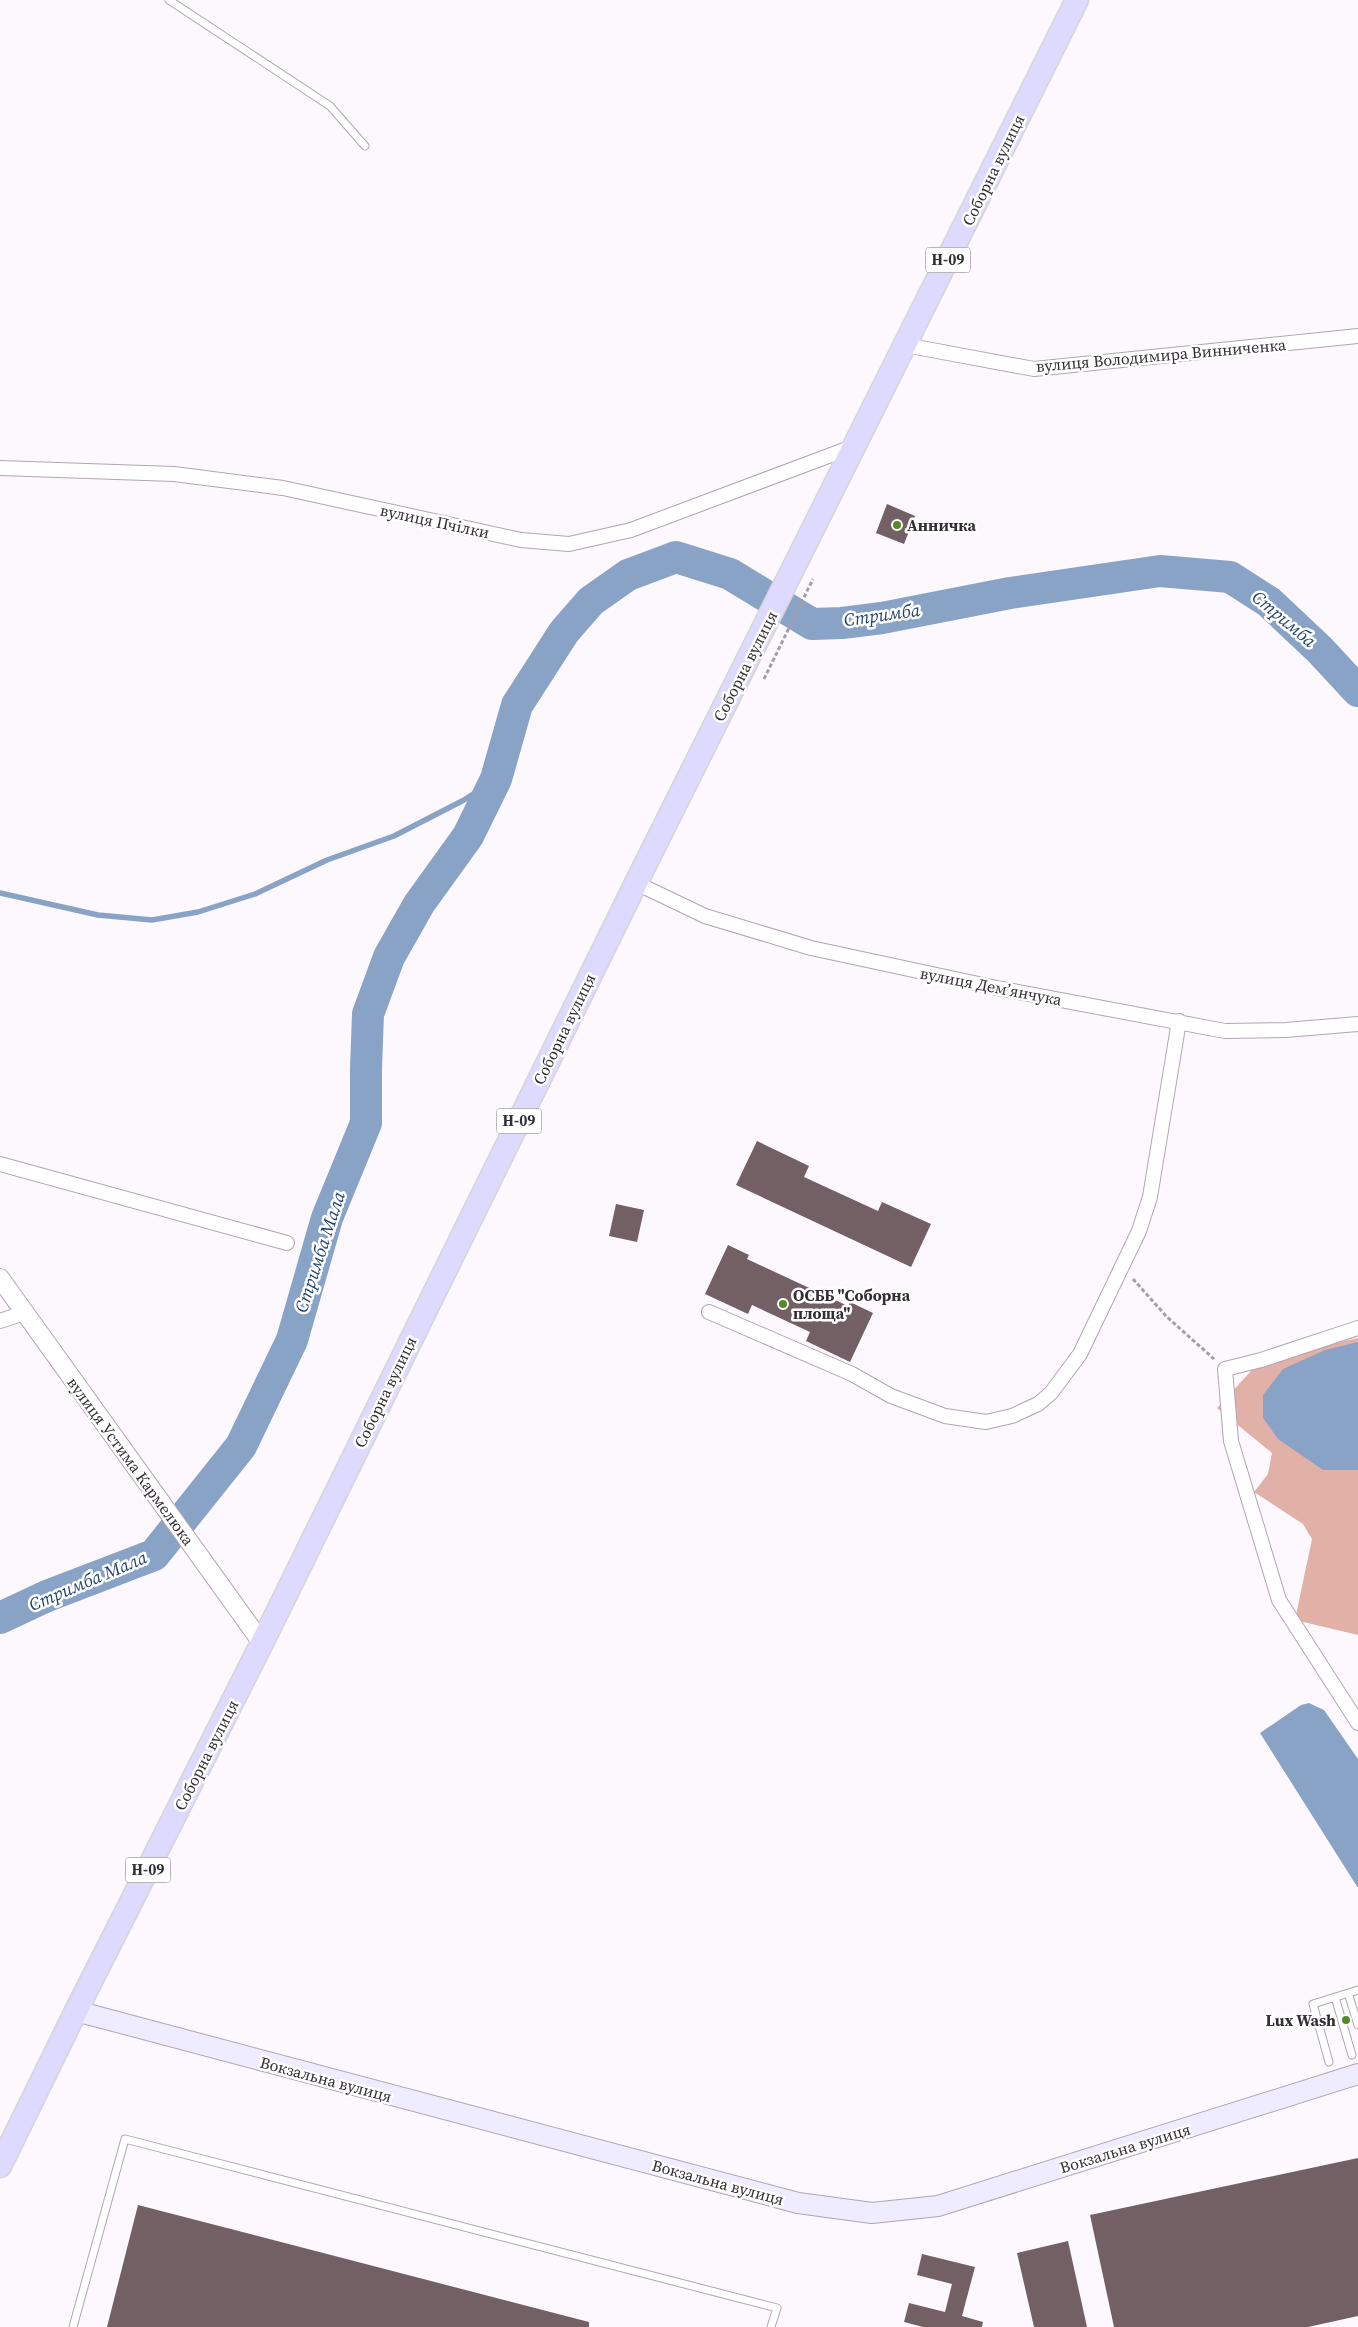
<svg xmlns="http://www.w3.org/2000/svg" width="1358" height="2327" font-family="'Source Serif 4',serif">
  <rect width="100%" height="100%" fill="#fdf8fe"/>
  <path fill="#e1b0a6" d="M1358 1338V1635L1295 1620 1312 1539 1303 1524 1254 1492 1268 1474 1272 1453 1217 1408 1261 1360Z"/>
  <path fill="#89a3c6" d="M1358 1342V1470H1323L1278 1439 1263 1418V1395L1283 1369 1325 1350Z
    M1309 1703 1324 1710 1358 1759V1888L1260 1733 1301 1705Z"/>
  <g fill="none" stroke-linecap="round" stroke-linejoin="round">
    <path stroke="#89a3c6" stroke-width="5.5" d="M0 893 98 915 152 920 198 912 255 894 327 860 394 836 464 800 496 779"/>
    <path stroke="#89a3c6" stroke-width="32" d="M0 1618 47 1596 154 1555 241 1446 292 1340 327 1218 366 1123V1069L368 1014 389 957 419 904 468 836 496 779 517 705 564 632 591 601 628 575 676 557 730 574 812 624 842 623 882 618 1010 593 1160 571 1230 577 1269 602 1320 650 1358 691"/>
  </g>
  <path fill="#726065" d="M887 504 915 516 904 544 876 533Z
    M757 1141 809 1166 804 1177 878 1211 882 1202 931 1224 911 1267 736 1185Z
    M616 1204 644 1210 637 1242 609 1236Z
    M728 1245 749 1255 747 1259 848 1306 850 1302 873 1313 850 1362 806 1341 810 1332 752 1305 748 1314 705 1294Z
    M1358 2158V2316L1308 2327H1114L1090 2215Z
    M138 2205 589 2322V2327H107Z
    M1068 2241 1087 2327H1034L1017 2253Z
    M922 2254 975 2267 962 2316 983 2322 982 2327H923L904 2322 909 2303 945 2312 952 2284 917 2275Z"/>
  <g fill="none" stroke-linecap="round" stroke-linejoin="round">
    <defs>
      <path id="service" d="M169 0 330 106 365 146
        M1348 1993 1358 2025
        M1335 1997 1352 2055
        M1329 2062 1313 2004 1358 1990
        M73 2327 125 2139 777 2308 771 2327"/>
      <path id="minor" d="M905 345 1034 369 1358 336
        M0 468 174 474 283 488 521 540 569 544 631 530 855 446
        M636 883 705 916 811 948 997 988 1225 1031 1286 1030 1358 1024
        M0 1164 287 1243
        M709 1312 852 1374 891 1396 945 1416 986 1422 1012 1416 1038 1404 1051 1393 1080 1354 1139 1231 1150 1197 1179 1021
        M0 1321 24 1313
        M1358 1328 1261 1360 1225 1369 1231 1441 1279 1600 1358 1723"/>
      <path id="tertiary" d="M0 1278 262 1643"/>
      <path id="secondary" d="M76 2011 798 2203 872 2213 938 2206 1358 2074"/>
      <path id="primary" d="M0 2166 76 2011 262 1643 636 883 1077 0"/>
    </defs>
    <use href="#service" stroke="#b2a4b2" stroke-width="9"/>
    <use href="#minor" stroke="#b2a4b2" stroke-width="16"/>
    <use href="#tertiary" stroke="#b2a4b2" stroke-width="20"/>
    <use href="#secondary" stroke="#b2a4b2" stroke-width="22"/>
    <use href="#primary" stroke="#d6d5d6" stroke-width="25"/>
    <path stroke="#a39ea4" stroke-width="3" stroke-dasharray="4 2.5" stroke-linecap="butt" d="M764 679 813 579
      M1133 1279 1167 1317 1214 1359"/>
    <use href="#service" stroke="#fff" stroke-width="7"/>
    <use href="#minor" stroke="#fff" stroke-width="14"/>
    <use href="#tertiary" stroke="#fff" stroke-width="18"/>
    <use href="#secondary" stroke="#eeecfe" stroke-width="20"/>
    <use href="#primary" stroke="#ded9fe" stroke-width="22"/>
  </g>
  <g fill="#558b25" stroke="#fff" stroke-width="2">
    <circle cx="897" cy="525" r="5"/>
    <circle cx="783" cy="1304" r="5"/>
    <circle cx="1346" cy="2020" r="5"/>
  </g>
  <g text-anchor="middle" stroke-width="5" stroke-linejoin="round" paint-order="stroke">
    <g fill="#fff" stroke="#706d70" stroke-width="1">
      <rect x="925.5" y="247.5" width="45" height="25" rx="4"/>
      <rect x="496.5" y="1108.5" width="45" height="25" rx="4"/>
      <rect x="125.5" y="1857.5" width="45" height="25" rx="4"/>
    </g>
    <g font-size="15" font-weight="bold" fill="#332e33">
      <text x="948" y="265">Н-09</text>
      <text x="519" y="1126">Н-09</text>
      <text x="148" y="1875">Н-09</text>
    </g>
    <g font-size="16" fill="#332e33" stroke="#fff">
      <text transform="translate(993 170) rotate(-64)" y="6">Соборна вулиця</text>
      <text transform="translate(1161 355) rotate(-5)" y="6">вулиця Володимира Винниченка</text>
      <text transform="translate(435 521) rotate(12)" y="6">вулиця Пчілки</text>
      <text transform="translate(745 666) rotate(-63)" y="6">Соборна вулиця</text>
      <text transform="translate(991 986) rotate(11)" y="6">вулиця Демʼянчука</text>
      <text transform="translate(564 1029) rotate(-64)" y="6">Соборна вулиця</text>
      <text transform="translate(385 1392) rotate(-64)" y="6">Соборна вулиця</text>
      <text transform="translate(131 1461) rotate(54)" y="6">вулиця Устима Кармелюка</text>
      <text transform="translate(206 1755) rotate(-63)" y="6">Соборна вулиця</text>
      <text transform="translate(326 2079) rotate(15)" y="6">Вокзальна вулиця</text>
      <text transform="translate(1125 2148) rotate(-17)" y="6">Вокзальна вулиця</text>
      <text transform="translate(718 2182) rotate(15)" y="6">Вокзальна вулиця</text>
    </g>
    <g font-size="16" font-weight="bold" fill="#332e33" stroke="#fff" text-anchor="start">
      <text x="907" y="531">Анничка</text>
      <text x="793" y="1301">ОСББ "Соборна<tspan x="793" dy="18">площа"</tspan></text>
      <text x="1336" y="2026" text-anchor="end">Lux Wash</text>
    </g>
    <g font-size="18" font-style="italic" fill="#1f4270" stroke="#fff">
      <text transform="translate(882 615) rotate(-8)" y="6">Стримба</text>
      <text transform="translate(1284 619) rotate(40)" y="6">Стримба</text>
      <text transform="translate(320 1252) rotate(-72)" y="6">Стримба Мала</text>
      <text transform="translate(88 1581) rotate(-23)" y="6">Стримба Мала</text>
    </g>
  </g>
</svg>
